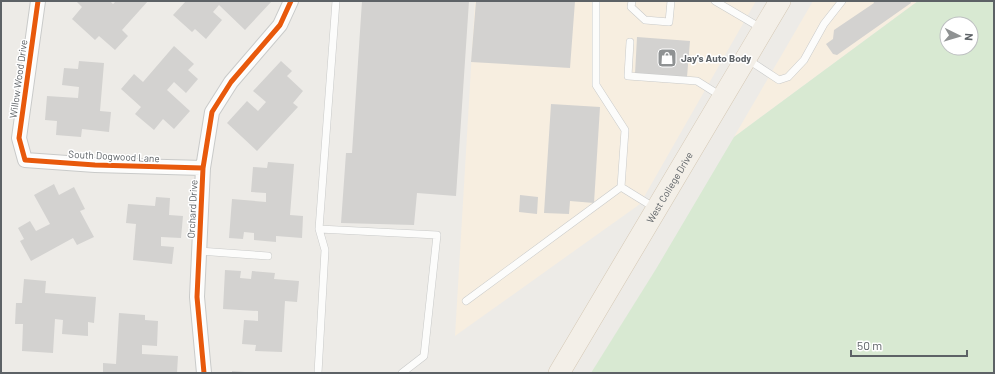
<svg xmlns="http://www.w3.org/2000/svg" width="995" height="374" font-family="Barlow,sans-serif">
  <rect width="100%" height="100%" fill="#edebe7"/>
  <path fill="#f7eee0" d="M475 1H756L640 204 455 336Z
    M813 1H918L734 137Z"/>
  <path fill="#d8e9d2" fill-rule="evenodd" d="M918 1H994V373H591L656 269 734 137ZM947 24H971V48H947Z"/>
  <path fill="#d3d2d0" d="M76 1H110L113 4 116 1H148L122 30 128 36 115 50 99 36 95 40 72 19 82 7Z
    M186 1H272L245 30 219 5 213 12 222 20 206 39 195 29 192 32 173 15Z
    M362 1H469L456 196 417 193 414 225 341 223 346 153H352Z
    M476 1H575L570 68 471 62Z
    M873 1H910L911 3 837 55 833 54 826 44 833 39 834 30 874 3Z
    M637 37 690 41 687 77 635 74Z
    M174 46 194 64 188 70 198 79 186 93 174 82 167 90 190 111 174 129 163 119 154 130 135 114 141 107 121 89 134 74 143 82Z
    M79 61 104 63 100 111 111 112 109 132 82 129 81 137 56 135 57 121 45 120 47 96 78 98 79 87 62 85 64 68 78 69Z
    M281 61 292 71 287 76 303 91 293 103 298 107 257 151 227 123 247 101 258 111 266 102 253 91Z
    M551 104 600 107 594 203 570 201 569 214 544 213Z
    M268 162 294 164 290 215 303 216 302 238 276 236V242L254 240V233L244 232 243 239 229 238 232 199 266 202V193L251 192 253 167 267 168Z
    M54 184 59 195 74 187 85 209 80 211 94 237 77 245 73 238 31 261 20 241 24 239 18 228 30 221 36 231 50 224 34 195Z
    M520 195 538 197 537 214 519 212Z
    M156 197 170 198 169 215 183 216 181 238 161 237V246L174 247 172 264 133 260 136 224 126 223 128 204 155 206Z
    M225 270 241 271 240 278 251 279 252 271 275 273 274 279 299 281 297 302 285 301 282 352 255 351 256 345 242 344 244 320 258 321V311L223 309Z
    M24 279 46 281 45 293 96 297 94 323 88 322V336L62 334 63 320 55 319 53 353 22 351 23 324H15L16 303H22Z
    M119 313 145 315V320L158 321 157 346 142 345V354L178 356 177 373H103V363L116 364Z
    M232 371 245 372V373H232Z"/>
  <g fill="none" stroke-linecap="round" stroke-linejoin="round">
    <defs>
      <path id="service" d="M336 1 319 229 437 235 424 356 402 373
        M632 1 631 7 645 20 669 22 671 1
        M715 1 761 28
        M630 42 628 76 697 81 721 96
        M747 59 779 80 788 77 804 60 824 24 842 1
        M621 187 655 208
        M199 251 268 256
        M466 301 621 187 625 130 596 85V1
        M318 373 325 250 319 229"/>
      <path id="minor" d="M38 1 19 138 25 160 95 165 203 168
        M204 373 197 297 203 168 212 112 231 82 280 25 291 1"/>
      <g id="primary">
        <path id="s1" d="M559 373 780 1"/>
      </g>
    </defs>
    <use href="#service" stroke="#c9cac9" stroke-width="8"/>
    <use href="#minor" stroke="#c9cac9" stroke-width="16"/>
    <use href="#primary" stroke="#d5c8b5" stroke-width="22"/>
    <use href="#service" stroke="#fcfcfb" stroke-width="7"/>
    <use href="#minor" stroke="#fcfcfb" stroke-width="14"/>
    <use href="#primary" stroke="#f3efe8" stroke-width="21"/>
    <defs>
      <path id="cycleway" d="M38 1 19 138 25 160 95 165 203 168
        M204 373 197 297 203 168 212 112 231 82 280 25 291 1"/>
    </defs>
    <use href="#cycleway" stroke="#fff" stroke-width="8"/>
    <use href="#cycleway" stroke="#e8590c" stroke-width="5"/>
  </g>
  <defs>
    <symbol id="shop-square" viewBox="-11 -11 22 22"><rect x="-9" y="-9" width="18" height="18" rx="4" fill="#8f9293" stroke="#fff"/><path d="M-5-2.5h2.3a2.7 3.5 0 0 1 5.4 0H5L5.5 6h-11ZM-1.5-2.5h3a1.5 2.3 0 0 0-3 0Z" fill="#fff"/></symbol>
  </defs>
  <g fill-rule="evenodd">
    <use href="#shop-square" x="656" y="47" width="22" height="22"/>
  </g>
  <g text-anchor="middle" stroke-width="3" stroke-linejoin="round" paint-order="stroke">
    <g font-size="10" font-weight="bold" fill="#5d6266" stroke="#fff" text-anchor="start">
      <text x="681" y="62">Jay's Auto Body</text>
    </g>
    <g font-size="10" fill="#5d6266" stroke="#fff">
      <text transform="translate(18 79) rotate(-82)" y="4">Willow Wood Drive</text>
      <text transform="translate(114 156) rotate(3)" y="4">South Dogwood Lane</text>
      <text dy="4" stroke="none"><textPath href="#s1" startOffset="216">West College Drive</textPath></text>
      <text transform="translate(192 209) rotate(-87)" y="4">Orchard Drive</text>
    </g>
  </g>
  <rect width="995" height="374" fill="none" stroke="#5d6266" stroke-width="4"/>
  <g transform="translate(959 36) rotate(95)"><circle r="19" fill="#ffffff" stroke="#bec0c2"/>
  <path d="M0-3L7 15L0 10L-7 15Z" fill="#8f9293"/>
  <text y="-6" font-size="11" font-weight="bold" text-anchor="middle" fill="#5d6266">N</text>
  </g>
  <path d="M851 350v6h116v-6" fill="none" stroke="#5d6266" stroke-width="2"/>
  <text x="857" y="350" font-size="12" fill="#5d6266" stroke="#ffffff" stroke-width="3" paint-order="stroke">50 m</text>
</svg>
